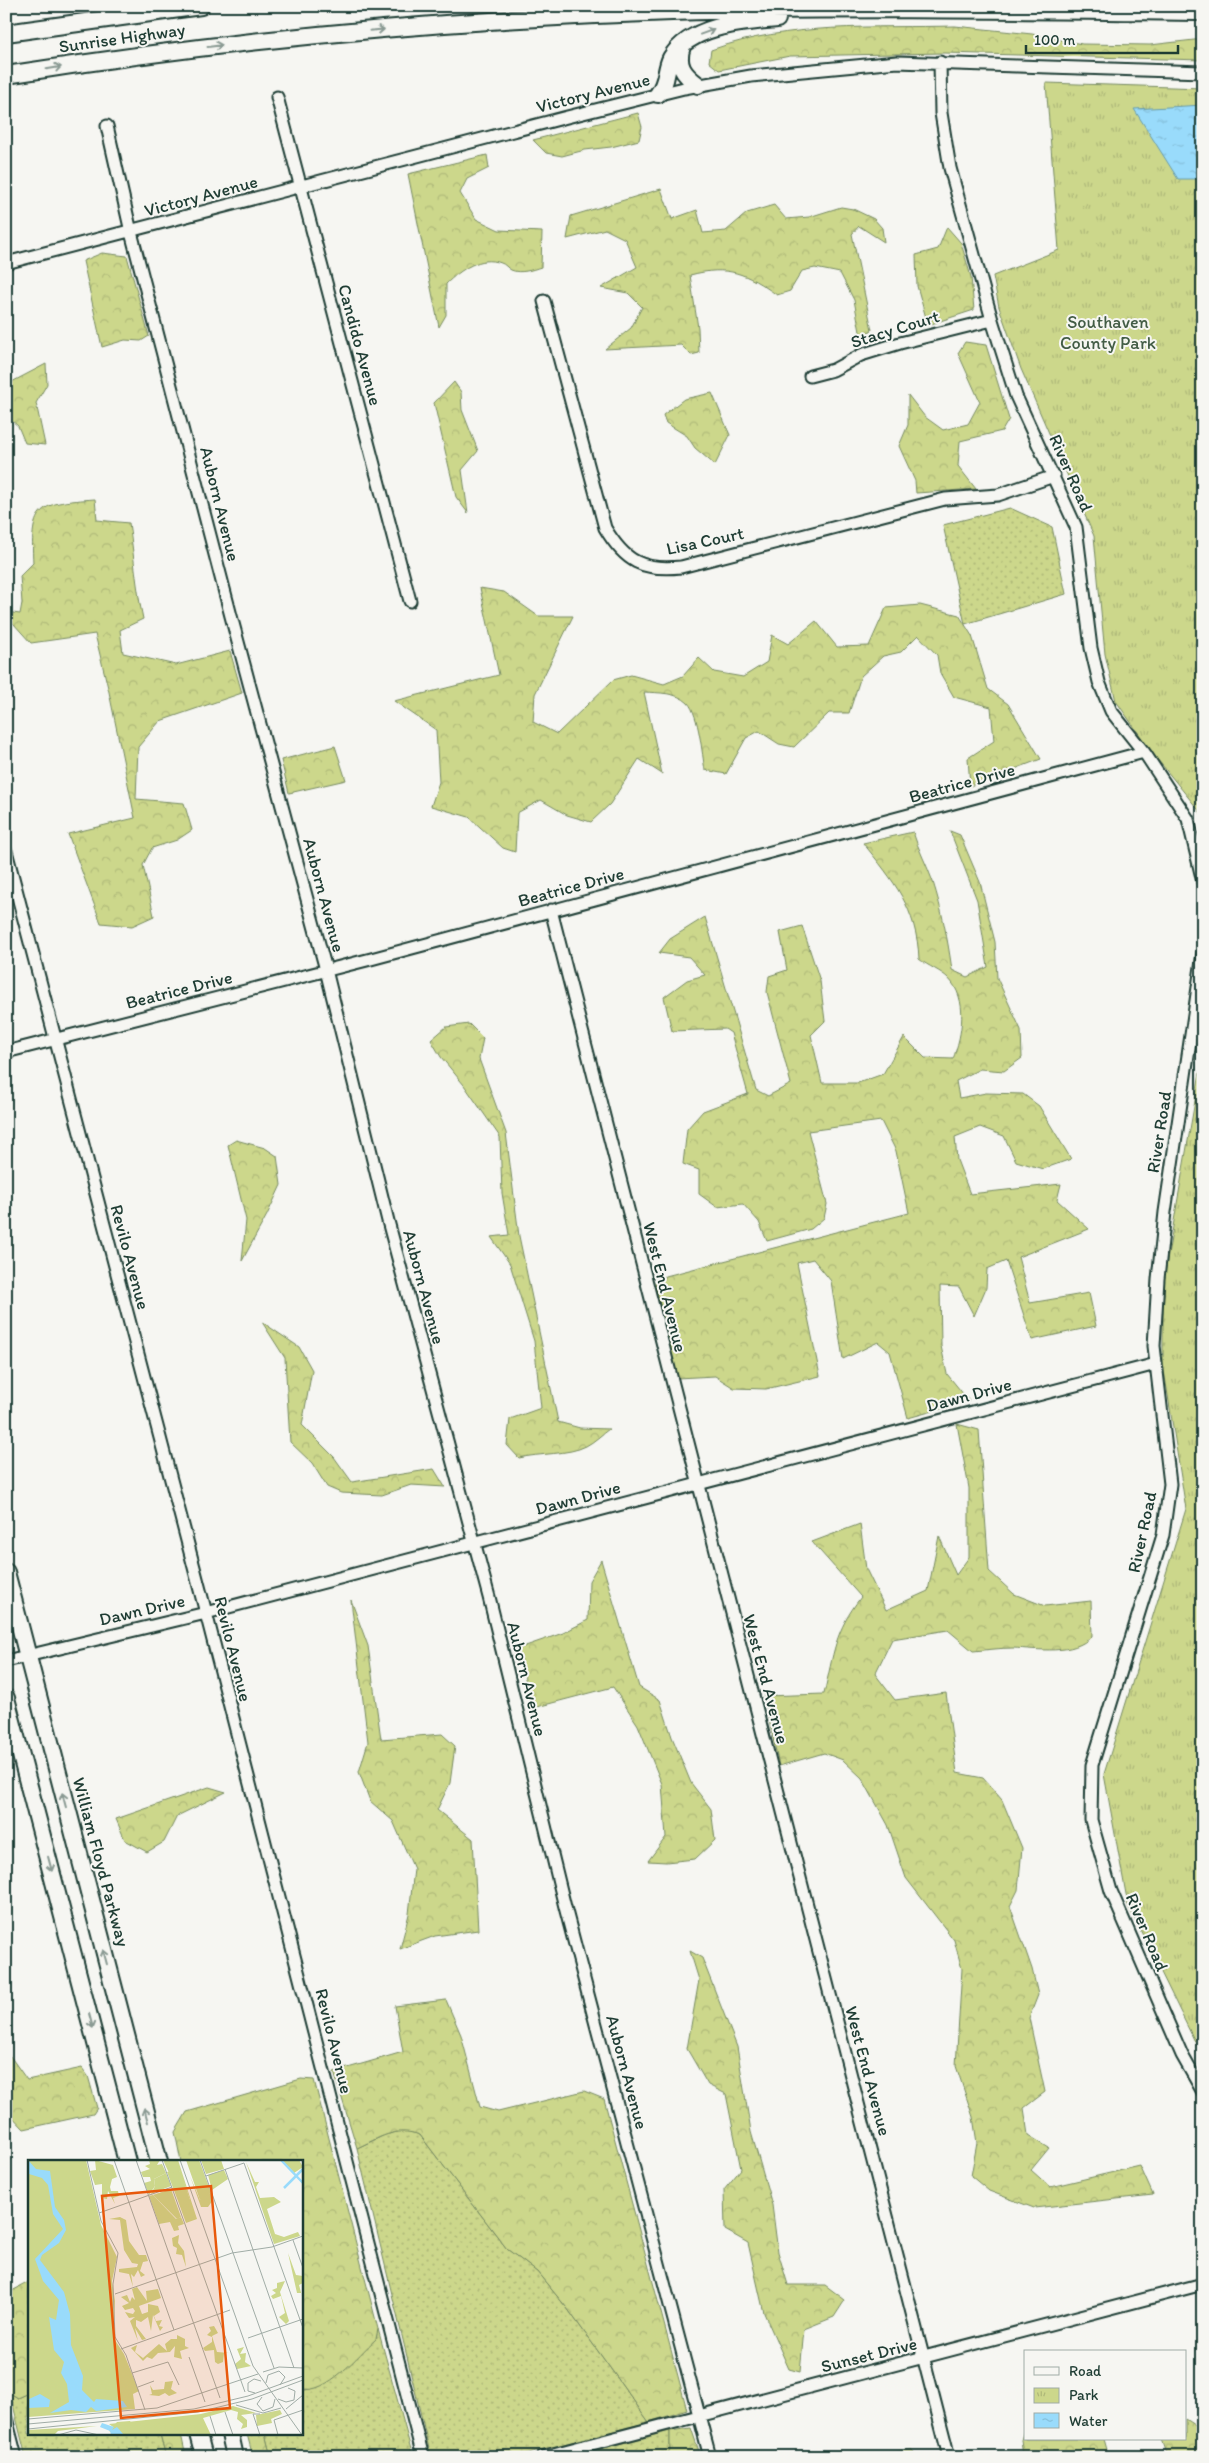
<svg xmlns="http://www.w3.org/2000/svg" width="1209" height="2463" font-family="Itim,sans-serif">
  <defs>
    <pattern id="grass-dots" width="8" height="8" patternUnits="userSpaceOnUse" patternTransform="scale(1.25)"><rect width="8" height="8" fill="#ccd78b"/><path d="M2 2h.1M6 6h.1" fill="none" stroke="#afb979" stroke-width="1.8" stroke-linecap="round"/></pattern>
    <pattern id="forest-crowns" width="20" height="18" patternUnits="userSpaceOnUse" patternTransform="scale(1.25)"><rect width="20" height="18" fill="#ccd78b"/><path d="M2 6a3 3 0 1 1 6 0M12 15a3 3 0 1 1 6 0" fill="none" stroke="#afb979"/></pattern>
    <pattern id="park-tufts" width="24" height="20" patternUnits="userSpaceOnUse" patternTransform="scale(1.25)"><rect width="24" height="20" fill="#ccd78b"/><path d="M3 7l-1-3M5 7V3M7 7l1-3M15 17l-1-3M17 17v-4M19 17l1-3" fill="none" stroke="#afb979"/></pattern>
    <pattern id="water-ripples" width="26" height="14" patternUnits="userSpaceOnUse" patternTransform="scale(1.25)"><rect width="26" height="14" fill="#99dbfb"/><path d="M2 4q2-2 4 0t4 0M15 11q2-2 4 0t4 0" fill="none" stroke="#83bdd8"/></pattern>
  </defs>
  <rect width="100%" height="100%" fill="#f6f6f2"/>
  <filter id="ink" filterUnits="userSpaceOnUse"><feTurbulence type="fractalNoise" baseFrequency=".02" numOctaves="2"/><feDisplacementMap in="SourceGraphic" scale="10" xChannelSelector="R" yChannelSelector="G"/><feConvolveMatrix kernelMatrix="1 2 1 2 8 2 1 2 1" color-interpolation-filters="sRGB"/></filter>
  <g filter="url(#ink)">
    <path fill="url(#grass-dots)" stroke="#768a60" d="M1010 508 1052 527 1066 594 965 624 943 525Z
      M405 2130 420 2135 507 2249 537 2272 567 2308 649 2422 513 2457H431L357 2148 385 2135Z
      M378 2329 413 2457H271L265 2434H301V2389L306 2390 376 2339Z
      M10 2393 18 2398 29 2393V2434H160L166 2457H26Z
      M670 2431V2450L667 2457H569Z"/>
    <path fill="url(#forest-crowns)" stroke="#768a60" d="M955 26 1032 34 1082 44 1150 45 1203 39V60L945 53 790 56 719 70 709 62 711 50C788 22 875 28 955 26Z
      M638 113 642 127 639 140 611 147 585 150 562 156 546 153 533 140Z
      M487 155 489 168 467 179 460 193 476 219 499 230 542 232 541 267C532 270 520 274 511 270 507 268 505 264 501 263 481 255 460 270 446 284V315L439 327 408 174Z
      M661 189 672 219 697 210 703 233 726 231 747 213 774 205 786 219 809 217 841 207 853 209 874 219 882 228 884 242 859 226 852 234 872 330 861 337 854 300 840 273 815 268 802 271 790 291 777 295C746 273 728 265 690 275L698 328 699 353 691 355 681 345 605 349 631 328 642 307 628 293 601 288 637 267 625 239 605 229 567 239 571 216Z
      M947 227 961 243 971 277 974 310 928 325 917 286 916 255 938 249Z
      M102 253 127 256 149 336 141 341 125 340 102 347 83 261Z
      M965 342 986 345 1009 419 1002 431 960 441 958 466 976 489 916 493 915 481 899 446 908 425V395L925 417 943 430 968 424 980 402 958 353Z
      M46 364 47 384 36 403 45 445 25 443 18 426 6 416V385Z
      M454 382 461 392 462 410 478 451 462 470 468 513 456 497 434 403Z
      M712 393 730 435 715 465 695 448 687 436 666 423 663 415 684 399Z
      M95 499 97 520 129 523C134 555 136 587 143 619L120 630 123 653 176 665 230 651 242 693 160 721 138 747 136 799 184 803 192 830 177 840 152 848 143 865 154 916 132 926 101 923 68 834 135 818 109 692 95 634 31 643 13 623 6 622V612L20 614 22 603 20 576 33 563C30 505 39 503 95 499Z
      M480 588 504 592 538 616H573L535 694 533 722 557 734 613 680 631 675 664 684 683 676 699 658 714 672 743 677 767 662 772 635 788 644 816 621 837 647 869 646 886 608 920 605 959 615 972 636 988 689 1008 704 1041 759 970 786 968 758 994 741 991 707 954 697 940 673 937 655 918 635 901 652 883 656 861 676 849 713H829L794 747 779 744 759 731 746 738 726 774 705 770C702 754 699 715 688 703 677 692 658 693 644 692L662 774 639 759 610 804 591 822 567 815 541 800 517 813 515 852 503 848 469 817 431 806 439 782 436 730 394 701 499 675Z
      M335 746 346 780 289 793 281 760Z
      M950 831 960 835 980 882 995 942 997 978 1021 1030 1022 1058 1004 1071 980 1069 956 1081 959 1098 986 1093 1023 1094 1039 1106 1071 1159 1043 1169 1016 1161 1004 1136 980 1127 955 1137 957 1160 970 1194 1061 1184 1057 1200 1089 1229 1018 1257 1030 1303 1089 1293 1096 1326 1032 1340 1006 1261 987 1269 986 1288 974 1316 959 1287 940 1286 941 1346 947 1374 969 1401 908 1418 890 1352 878 1342 843 1359 831 1281 813 1259 797 1263 820 1376 766 1389 734 1388 715 1376 677 1378 655 1283 658 1278 909 1213 896 1151 881 1121 808 1131 827 1204 824 1218 811 1229 767 1241 759 1222 743 1204 717 1207 699 1194V1170L683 1164 687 1129 703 1111 748 1094 731 1033 725 1029 672 1031 664 997 687 980 705 975 689 957 659 953 670 939 705 917 756 1090 768 1096 791 1084 767 992 769 976 787 970 780 932 802 926 820 981 825 1021 811 1035 822 1083H858L883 1074 904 1037 925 1058 953 1059C962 1035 969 999 948 978 941 971 928 966 919 959 917 909 894 881 863 843L913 832C918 849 927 865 933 882 942 910 948 941 952 970L967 977 988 967 977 900Z
      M469 1024 483 1038 479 1059 506 1133 519 1236 558 1422 580 1428 609 1429C602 1434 594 1442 586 1446 569 1455 539 1453 519 1458L507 1445 510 1419 541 1408 534 1341 510 1264 491 1237 509 1235 502 1193 500 1137 464 1085 441 1057 431 1040 446 1027Z
      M236 1140 265 1148 277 1156 281 1185 267 1215 242 1261 246 1220 228 1145Z
      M262 1322 299 1347 312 1370 302 1425 334 1457 352 1482 434 1469 445 1487 411 1485 382 1495 341 1493 327 1487 312 1463 290 1442 285 1358Z
      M957 1424 979 1430 989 1571 1014 1594 1045 1606 1091 1601 1092 1636C1074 1656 1037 1649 1013 1648 1000 1648 986 1650 973 1651L948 1630 892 1639 875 1674 895 1700 946 1693 957 1773 983 1778 1002 1800 1022 1848 1018 1890 1010 1906 1032 1969 1038 1995 1029 2018 1045 2092 1024 2108 1028 2135 1049 2148 1031 2170 1050 2187 1140 2166 1153 2195 1034 2208 989 2191 971 2176 977 2143 973 2117 956 2066 962 1969 954 1940 906 1878 888 1825 862 1778 843 1760 824 1753 779 1766 764 1696 824 1694C834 1653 834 1632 861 1597L812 1542 860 1524 866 1569 886 1610 928 1591 939 1536 956 1575 969 1557V1488Z
      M601 1560 639 1687 660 1700 672 1737 691 1783 711 1809 715 1840 695 1859 666 1862 648 1861 666 1837 662 1784 638 1725 613 1687 533 1708 517 1649 563 1633 588 1620 589 1581Z
      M351 1600 368 1646 381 1739 442 1734 455 1746 450 1783 437 1810 473 1839 478 1930 435 1936 400 1949 409 1914 414 1869 393 1821 370 1801 359 1772 368 1742Z
      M209 1787 226 1792 177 1816 164 1842 147 1852 125 1840 116 1819Z
      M690 1951 702 1958 737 2047 751 2132 772 2205 778 2252 788 2285H825L845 2300 834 2317 804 2329 800 2372 789 2369 764 2313 748 2243 725 2230 724 2190 741 2169 726 2094 708 2085 687 2049 699 1980Z
      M446 2000 461 2035 480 2107 498 2112 584 2091 604 2099 687 2410 649 2422 567 2308 537 2272 507 2249 420 2135C395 2126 379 2138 357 2148L334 2072 403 2052 395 2006Z
      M10 2056 27 2080 82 2068 88 2076 97 2108 93 2114 24 2129 9 2113 6 2057Z
      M301 2079 314 2080 378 2329 376 2339C358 2355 327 2395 301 2389V2162H181L175 2132 187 2112Z
      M29 2282V2393L18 2398 10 2393 6 2378V2294Z
      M1185 2419 1203 2431V2457H1167L1161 2439H1185Z
      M1025 2427V2439H1104L1109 2457H1023L1021 2440Z
      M691 2428 701 2457H667L670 2450V2431Z
      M160 2434H181L186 2457H166Z
      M247 2434H265L271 2457H253Z
      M912 2450 918 2457H858L867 2454Z"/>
    <path fill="url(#park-tufts)" stroke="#768a60" d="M1046 83 1203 88V822L1201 813 1153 754 1116 701 1105 654 1094 536 1021 369 999 307 993 276 1059 250Z
      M1203 1055V2058L1128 1905 1104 1774 1186 1509 1163 1364V1284Z"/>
    <path fill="url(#water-ripples)" stroke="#689cab" d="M1203 105V179H1178L1134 109Z"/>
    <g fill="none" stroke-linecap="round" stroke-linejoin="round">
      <defs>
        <path id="minor" d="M940 62 941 113 950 168 992 320 1016 396 1076 527 1091 648 1099 682 1111 711 1146 755 1188 819 1203 882
          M277 97 410 601
          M107 126 131 232 231 616 326 970 388 1221 489 1597 565 1907 710 2457
          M6 263 567 117 684 88 751 76 897 62 1203 72
          M544 301 605 528C625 562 643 571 681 567L945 499 998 495 1054 476
          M810 376 833 370 861 355 900 343 992 320
          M6 851 206 1613 423 2457
          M551 910 949 2457
          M1203 953 1165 1212 1158 1279 1154 1346 1170 1484 1163 1535 1092 1765 1091 1820 1111 1891 1182 2055 1203 2092
          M6 1052 371 959 1144 752
          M6 1661 206 1613 1156 1364
          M6 2418 16 2457
          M542 2457 1203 2284"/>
        <path id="highway" d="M6 33 201 6
          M682 46C676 65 683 74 698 85
          M6 75C226 40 449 19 672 12 849 7 1026 10 1203 12
          M658 94C668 82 665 70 671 58 690 25 743 22 777 19
          M6 1572 159 2162
          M6 1698 127 2162
          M198 2434 204 2457
          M230 2434 235 2457"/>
      </defs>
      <use href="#minor" stroke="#1f3d34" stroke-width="15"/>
      <use href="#highway" stroke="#1f3d34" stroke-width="20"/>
      <use href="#minor" stroke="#f6f6f2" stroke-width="11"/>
      <use href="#highway" stroke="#f6f6f2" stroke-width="16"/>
    </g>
    <defs><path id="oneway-shaft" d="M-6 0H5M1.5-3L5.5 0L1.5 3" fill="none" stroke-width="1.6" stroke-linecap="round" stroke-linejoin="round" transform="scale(1.25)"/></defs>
    <g stroke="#8a9a93">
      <use href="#oneway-shaft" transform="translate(377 30) rotate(-5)"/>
      <use href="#oneway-shaft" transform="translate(707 32) rotate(-20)"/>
      <use href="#oneway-shaft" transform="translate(215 46) rotate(-7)"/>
      <use href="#oneway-shaft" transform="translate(54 68) rotate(-9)"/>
      <use href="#oneway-shaft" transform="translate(64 1800) rotate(-105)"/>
      <use href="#oneway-shaft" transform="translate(50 1864) rotate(75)"/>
      <use href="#oneway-shaft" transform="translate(105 1957) rotate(-105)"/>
      <use href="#oneway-shaft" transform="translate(91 2021) rotate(75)"/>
      <use href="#oneway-shaft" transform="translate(146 2115) rotate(-105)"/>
    </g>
  </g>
  <g text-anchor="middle" stroke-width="4" stroke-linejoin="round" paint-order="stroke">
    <g font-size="18" fill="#1f3d34" stroke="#f6f6f2">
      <text transform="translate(122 38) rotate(-8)" y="6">Sunrise Highway</text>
      <text transform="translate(593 93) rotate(-14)" y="6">Victory Avenue</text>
      <text transform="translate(201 196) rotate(-15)" y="6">Victory Avenue</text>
      <text transform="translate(895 329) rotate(-17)" y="6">Stacy Court</text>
      <text transform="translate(360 345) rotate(75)" y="6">Candido Avenue</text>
      <text transform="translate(1071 473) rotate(66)" y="6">River Road</text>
      <text transform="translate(220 504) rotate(76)" y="6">Auborn Avenue</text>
      <text transform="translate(705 541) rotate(-12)" y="6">Lisa Court</text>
      <text transform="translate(962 783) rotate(-15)" y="6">Beatrice Drive</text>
      <text transform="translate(571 887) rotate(-15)" y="6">Beatrice Drive</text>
      <text transform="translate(324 895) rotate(75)" y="6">Auborn Avenue</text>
      <text transform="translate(179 990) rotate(-14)" y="6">Beatrice Drive</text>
      <text transform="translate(1159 1132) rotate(-81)" y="6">River Road</text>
      <text transform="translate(130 1257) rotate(75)" y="6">Revilo Avenue</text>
      <text transform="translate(424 1287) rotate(75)" y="6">Auborn Avenue</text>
      <text transform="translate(665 1287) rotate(76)" y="6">West End Avenue</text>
      <text transform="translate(969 1395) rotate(-15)" y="6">Dawn Drive</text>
      <text transform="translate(578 1498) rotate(-15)" y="6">Dawn Drive</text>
      <text transform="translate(1142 1532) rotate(-78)" y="6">River Road</text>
      <text transform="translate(142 1610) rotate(-13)" y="6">Dawn Drive</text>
      <text transform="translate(233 1649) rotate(76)" y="6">Revilo Avenue</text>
      <text transform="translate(527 1679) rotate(76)" y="6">Auborn Avenue</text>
      <text transform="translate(766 1679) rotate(75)" y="6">West End Avenue</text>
      <text transform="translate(101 1862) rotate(75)" y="6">William Floyd Parkway</text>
      <text transform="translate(1147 1932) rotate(67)" y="6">River Road</text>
      <text transform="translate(334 2041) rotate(76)" y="6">Revilo Avenue</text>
      <text transform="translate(868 2071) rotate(75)" y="6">West End Avenue</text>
      <text transform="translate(627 2072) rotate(75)" y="6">Auborn Avenue</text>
      <text transform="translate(869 2355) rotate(-14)" y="6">Sunset Drive</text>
    </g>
    <g font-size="18" fill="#425c45" stroke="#f6f6f2">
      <text x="1108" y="328">Southaven<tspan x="1108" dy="21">County Park</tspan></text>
    </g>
  </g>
  <g transform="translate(28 2160)">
    <rect width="275" height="275" fill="#f6f6f2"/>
    <path d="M158 0H171L183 32 176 39 172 40ZM173 0H193L196 9 178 14ZM254 0H271L275 7 266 13ZM149 10 153 12 162 40 150 41 139 12ZM196 10 200 19 184 30 180 15ZM138 13 143 26 123 34 127 26 126 19ZM143 29 153 57 149 59 125 35Z" fill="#ccd78b"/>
    <path d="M67 0 85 5 89 17 84 19 82 27 83 31H90L91 36 85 38 87 44 80 31 79 39 74 38V24L67 25 62 11 68 10ZM121 0H132L129 5 134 4 138 13 126 19 127 26 121 35 116 23 123 21 122 17H115L113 12 122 9 117 6 122 4ZM135 0H150L169 59 158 63 150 41 156 35 162 40 158 28 151 11 141 13ZM218 2 227 22H231L228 27 232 38 246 37 253 42 239 49 247 74 256 77 270 72 272 76 246 84ZM162 16 172 40 183 32 185 40 180 47H173ZM125 35 148 59 153 57 156 64 150 66 151 70 146 71 142 62 131 64 121 36ZM92 57 98 60 101 81 111 95H118L120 101 115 102 112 111 117 115 113 117 110 110 106 117 103 114 105 127 101 114 91 112V109L109 107 110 104 104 103 96 90 92 60 81 59ZM151 75 150 83 156 91 158 107 154 95 148 94 149 88 145 86 144 78ZM260 93 268 115 275 116V123L271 125 275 140 273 133H269ZM257 121 252 132 261 161 258 164 251 157 257 153 253 136 245 139 243 136 248 133 244 130 249 128V123ZM109 127 119 141 118 131 130 129 133 138 111 146 114 154 120 152V144L130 146 132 152 126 156 128 161 134 160 131 166 135 167 132 171 125 155 123 171 120 157 113 162 108 160V166L118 179 114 180 107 168 110 181 102 161 107 157 101 158 97 152 105 154 107 151 105 148 97 150 94 146 101 143 93 137 99 135 102 142 104 137 107 140 104 129ZM186 166 190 173 184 176 189 192 201 193H196L195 202 190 204 187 202 186 190 177 191 175 188 184 182V177L179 175 183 171 181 167ZM149 175 157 179V186L161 188 152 191 154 199 146 197 147 186 142 192 130 193 124 199 119 197 115 201 103 188 109 185 107 192 115 198 131 184 139 191 137 184 143 179H149ZM216 187 212 194 218 193 217 202 223 206 209 209 207 204 213 199 209 189ZM145 221 143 229 149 233 141 236 137 233 131 236 121 235 124 234 122 225 125 230 136 229 137 222ZM205 246 228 253 213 255 219 260V267L213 269 215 264 209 259 210 252 203 250 175 258 183 275H96L81 264 173 254ZM252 250 254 254 243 259 244 263 229 266 228 255ZM69 266 30 271 26 275H0V270Z" fill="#ccd78b"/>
    <path d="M0 0H58L73 65 89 97 84 121 87 141 85 177 96 194 111 231 105 234 107 249 0 257ZM102 261 104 264 116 263V275H88L81 271 89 262ZM137 263 139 275H118V265Z" fill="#ccd78b"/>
    <path d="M0 0 8 9 22 11 27 47 36 60 38 70 31 83 14 95 12 100 36 132 42 154 43 185 55 216 54 230 66 242 68 239 95 241 99 247 68 251 63 247 58 252 43 250 22 253 41 242 39 224 33 213 36 202 26 190 21 157 28 160 31 140 15 121 7 99 35 69 25 54 20 25 14 18 1 14ZM12 234 22 240 21 247 0 248 1 239ZM74 263 86 267 84 270 89 267 96 275H83L82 271 72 267Z" fill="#99dbfb"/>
    <path fill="none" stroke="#99dbfb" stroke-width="2.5" d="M253 0 275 23M256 28 275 9"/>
    <path fill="none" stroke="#a0aca6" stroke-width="1" d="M59 0 73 61 90 93 85 124 87 177 98 195 117 250M86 0 146 170M108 0 192 238M134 0 217 232M152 0 225 206 274 275M172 0 246 208M197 9 266 208M178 16 216 3 275 168M71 53 144 27M265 80 275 108M87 134 204 93 244 87 275 76M220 178 275 159M93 189 202 150M161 197 177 242M235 212 251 207 275 208M104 213 140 202 151 225M238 223 240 215 251 211 257 217 252 225M110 227 126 221M227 233 220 231V223L226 219 233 221M234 237 229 244 235 251 245 247 247 239M250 239 258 242 266 240 267 231 260 228M208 245 235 253 253 248M258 249 275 235M197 252 205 275M182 256 188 275M0 259 129 248 230 214M0 264 166 249 220 236 275 216M0 269 170 252 224 239 275 220M30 275 48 270 71 275M232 275 225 254H232M250 275 246 260 275 250"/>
    <path fill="#e8590c" fill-opacity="0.15" stroke="#e8590c" stroke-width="2.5" d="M183 26 202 248 93 258 74 36Z"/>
    <rect width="275" height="275" fill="none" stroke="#1f3d34" stroke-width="2.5"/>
  </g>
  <rect width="1209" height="2463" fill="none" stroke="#f6f6f2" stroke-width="25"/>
  <rect x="12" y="12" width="1184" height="2438" fill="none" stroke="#1f3d34" stroke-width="2" filter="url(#ink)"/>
  <rect x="1024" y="2350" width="162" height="90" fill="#f6f6f2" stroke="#a0aca6"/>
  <rect x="1034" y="2367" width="25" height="8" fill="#f6f6f2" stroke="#a0aca6"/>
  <text x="1069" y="2376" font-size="15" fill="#1f3d34">Road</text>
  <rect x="1034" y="2388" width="25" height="15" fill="url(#park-tufts)" stroke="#a0aca6"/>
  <text x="1069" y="2400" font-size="15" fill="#1f3d34">Park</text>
  <rect x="1034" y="2413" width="25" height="15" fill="url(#water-ripples)" stroke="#a0aca6"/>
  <text x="1069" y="2426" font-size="15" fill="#1f3d34">Water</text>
  <path d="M1026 45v8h152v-8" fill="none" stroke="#1f3d34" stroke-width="2.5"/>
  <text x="1034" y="45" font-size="15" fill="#1f3d34" stroke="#f6f6f2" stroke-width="4" paint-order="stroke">100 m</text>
</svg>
